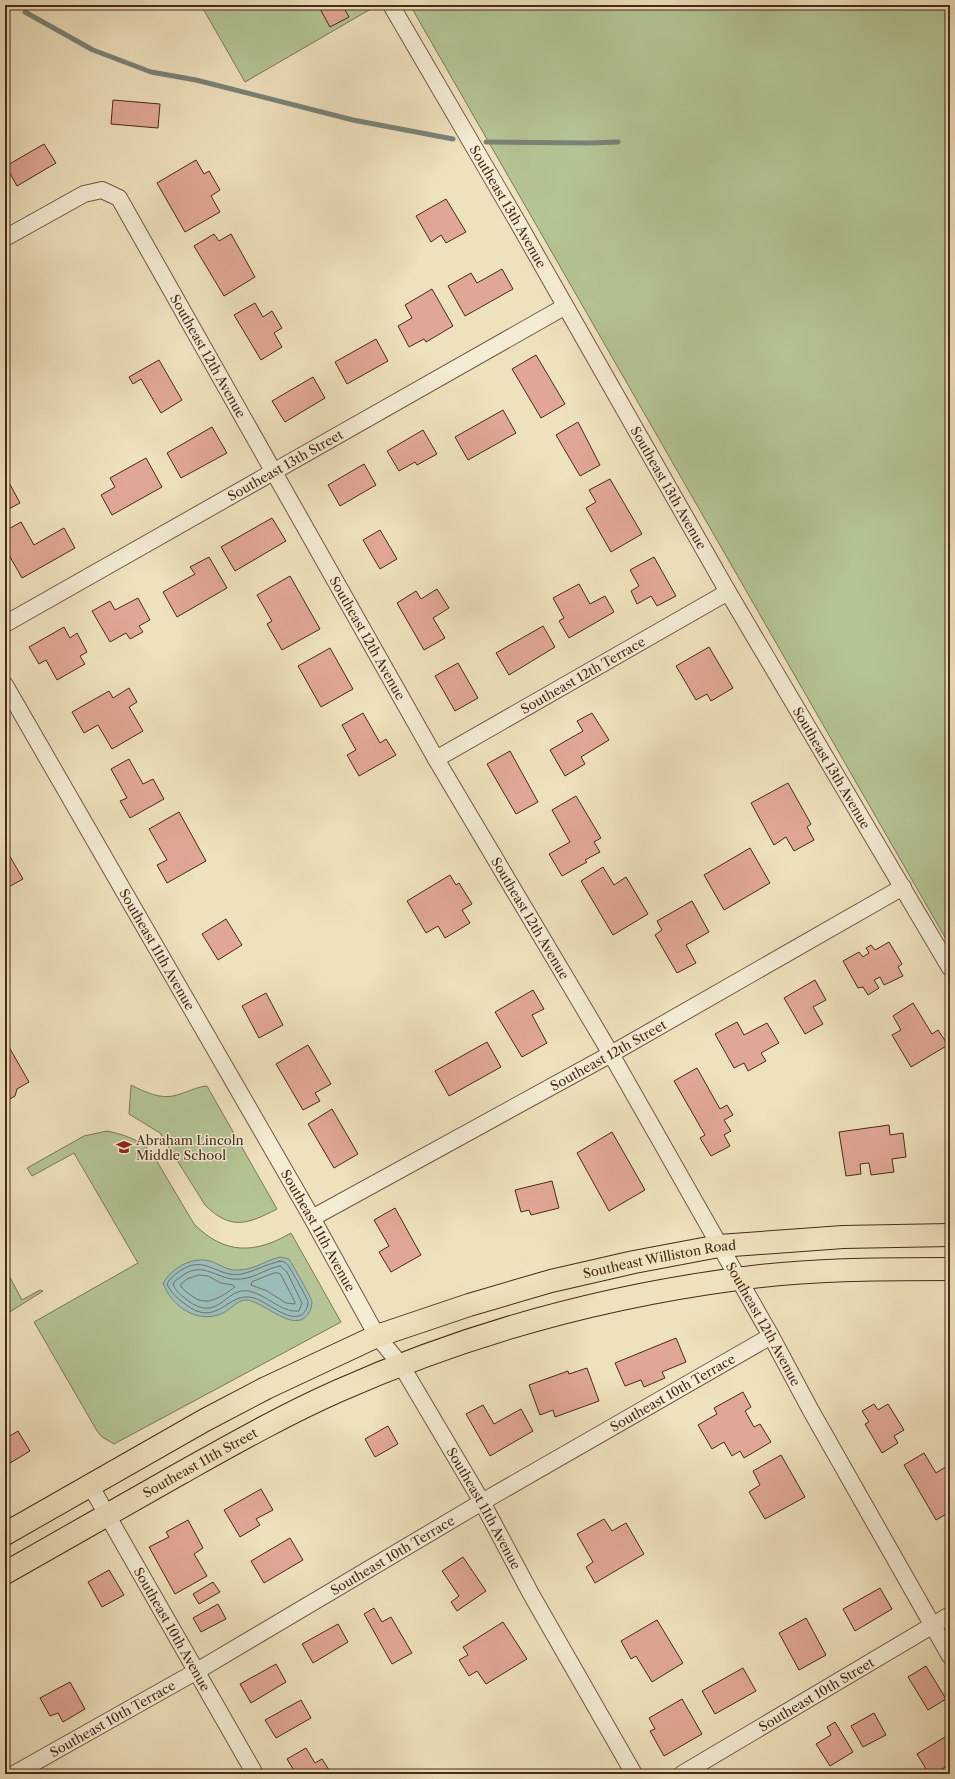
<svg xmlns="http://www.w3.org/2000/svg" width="955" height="1779" font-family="'Libre Caslon Text',serif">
  <rect width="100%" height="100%" fill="#eee1bd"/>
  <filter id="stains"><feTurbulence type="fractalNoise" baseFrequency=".005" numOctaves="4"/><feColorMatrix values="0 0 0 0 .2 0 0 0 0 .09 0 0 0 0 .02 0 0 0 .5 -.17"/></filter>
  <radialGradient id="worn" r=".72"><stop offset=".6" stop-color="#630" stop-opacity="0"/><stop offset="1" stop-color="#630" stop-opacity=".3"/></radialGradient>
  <path fill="#b4c494" stroke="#7e7756" d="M201 5H376V6L245 82Z
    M410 5H950V946Z
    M131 1085C145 1092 161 1100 177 1095 188 1092 196 1087 207 1086L277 1209C248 1224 231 1231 205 1205L160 1133 129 1114Z
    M107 1131C125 1135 139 1139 152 1153L194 1224C225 1255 255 1254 291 1233L341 1322 114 1444 102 1437 97 1431 34 1322 138 1263 74 1153 32 1176 27 1168 84 1136Z
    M5 1268 22 1300 40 1290 43 1291 5 1315Z"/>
  <path fill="#9bbcb8" stroke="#7a8278" d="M280 1257 289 1259C293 1266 311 1296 312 1302 312 1304 311 1309 310 1311 297 1338 263 1300 246 1300 237 1300 230 1310 223 1313 198 1325 171 1306 163 1283 173 1267 194 1255 213 1262 222 1266 229 1271 239 1270 253 1270 267 1260 280 1257Z"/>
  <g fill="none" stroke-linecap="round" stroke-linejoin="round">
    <path stroke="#727368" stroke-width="1" d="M280 1261C281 1261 285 1262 286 1263 289 1265 307 1298 308 1302 308 1307 305 1313 301 1315 288 1322 266 1301 254 1298 227 1290 218 1330 185 1304 177 1298 171 1293 167 1284 170 1278 174 1275 180 1271 205 1253 218 1279 242 1274 255 1271 267 1264 280 1261Z
      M280 1266 287 1272 302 1303 299 1311C281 1313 266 1294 248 1291 226 1287 218 1324 187 1300 182 1296 175 1291 173 1284 175 1280 178 1279 182 1276 204 1259 218 1282 241 1279 255 1278 267 1268 280 1266Z
      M274 1273H279L281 1275 295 1302V1304L286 1303 267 1291 251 1285 252 1282Z
      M199 1275 208 1276 221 1283 233 1285 235 1287C222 1296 207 1308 192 1296 188 1293 183 1290 180 1285L187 1279Z"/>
    <path stroke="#7a8278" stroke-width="5" d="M25 12 93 50 151 72 196 80 353 120 453 139
      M486 142 589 143 618 142"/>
  </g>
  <path fill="#e1a796" stroke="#482a19" d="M318 5H342L349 17 330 27Z
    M113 100 160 104 158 128 111 124Z
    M44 144 56 163 17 186 6 166Z
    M196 160 204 174 209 171 220 190 211 196 220 212 185 232 157 183Z
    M446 199 466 232 446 243 441 235 431 242 416 216Z
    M214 234 219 241 231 234 255 277 224 296 194 246Z
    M502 269 513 289 465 316 448 286 471 273 477 283Z
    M432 289 453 326 426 342 424 339 409 347 398 326 412 318 405 305Z
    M255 303 263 317 272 311 282 328 274 333 282 347 261 360 234 315Z
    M376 339 388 361 347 384 335 362Z
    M536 355 565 404 541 418 512 369Z
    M159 360 182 400 161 413 141 379 133 384 129 377Z
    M313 377 325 398 285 422 272 401Z
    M503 410 516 433 468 460 455 437Z
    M578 422 600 465 580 476 556 435Z
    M212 427 227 453 181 478 167 453Z
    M423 430 437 454 417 465 415 462 399 471 387 451Z
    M146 458 162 487 112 515 101 495 115 487 110 478Z
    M364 464 376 485 340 506 328 485Z
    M5 475 20 503 5 511Z
    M610 479 642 534 611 552 586 508 596 502 589 490Z
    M272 518 286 541 235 571 221 547Z
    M21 522 34 545 64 528 75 548 22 578 5 548V531Z
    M380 530 397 559 380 569 363 540Z
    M209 557 227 588 177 617 163 592 195 574 190 567Z
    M654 557 676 596 657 606 651 596 637 604 631 591 639 586 630 570Z
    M290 576 320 629 282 650 267 624 272 621 257 595Z
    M579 584 590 604 605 596 614 612 569 638 559 621 564 618 553 598Z
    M437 589 449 608 433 618 445 638 424 650 397 603 416 591 421 599Z
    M138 598 150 620 139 626 143 632 130 639 126 633 110 642 92 611 110 601 115 610Z
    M543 626 555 647 509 675 496 653Z
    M64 627 70 638 77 633 87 652 80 656 85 664 57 680 46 660 39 664 29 647Z
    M709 647 733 688 711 701 707 694 696 700 676 666Z
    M330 648 353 689 321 707 298 666Z
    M458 663 478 698 455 711 435 676Z
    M129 688 137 702 129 707 143 731 112 749 98 725 84 733 72 712 109 691 113 698Z
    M363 713 380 743 386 739 396 755 359 776 347 755 356 750 342 725Z
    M592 713 609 740 581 757 585 764 565 776 550 750 583 731 577 721Z
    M510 751 538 802 516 814 487 764Z
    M129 759 143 784 153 779 164 799 130 818 120 801 127 798 111 769Z
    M788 783 811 824 807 827 814 840 794 851 786 837 774 845 751 803Z
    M576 796 601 838 594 842 600 852 585 860 587 862 562 876 549 854 570 842 552 810Z
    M179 812 206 861 167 883 157 865 167 860 149 829Z
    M5 848 23 879 5 889Z
    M750 848 770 883 724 910 704 875Z
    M603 867 614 885 626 877 648 914 613 935 581 881Z
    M450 875 456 885 459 883 472 904 462 910 470 923 445 938 438 926 426 933 407 901Z
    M692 901 709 932 686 945 696 963 677 973 655 935 662 930 657 921Z
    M226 919 242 945 218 960 202 934Z
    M889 942 902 964 898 967 903 976 884 985 880 977 874 980 879 988 868 995 863 987 858 988 843 961 859 952 863 957 869 953 866 948 871 945 875 950Z
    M815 980 826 1000 813 1007 823 1024 805 1034 784 998Z
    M533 990 544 1009 532 1015 547 1043 522 1057 495 1012Z
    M266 993 283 1025 259 1038 242 1006Z
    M913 1003 932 1034 938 1030 948 1045 911 1067 892 1035 901 1030 893 1016Z
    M737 1022 744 1035 767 1023 779 1043 761 1053 766 1061 748 1071 744 1063 734 1068 715 1034Z
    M5 1040 29 1082 17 1089 15 1096 5 1102Z
    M487 1042 501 1067 449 1096 435 1071Z
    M308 1045 331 1084 315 1093 320 1101 303 1110 276 1064Z
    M697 1068 720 1109 727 1105 733 1115 724 1120 731 1131 724 1135 730 1146 711 1156 700 1138 705 1135 674 1081Z
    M332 1109 358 1154 334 1168 308 1124Z
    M889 1125 890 1135 903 1133 906 1157 892 1159 894 1172 871 1175 869 1163 860 1164 861 1174 846 1176 839 1132Z
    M612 1132 645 1190 609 1211 577 1153Z
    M552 1181 559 1208 531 1215 529 1210 521 1212 515 1190Z
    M395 1208 421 1255 391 1272 379 1252 389 1246 374 1220Z
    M676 1338 686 1362 662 1372 665 1378 644 1387 641 1380 625 1386 615 1363Z
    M587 1368 599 1401 555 1417 553 1410 540 1415 529 1385 568 1371 569 1374Z
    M743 1392 751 1407 745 1411 754 1427 760 1424 771 1442 744 1458 740 1451 732 1456 724 1442 712 1449 698 1425 717 1414 714 1408Z
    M874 1404 878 1410 888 1404 904 1430 894 1436 898 1443 882 1453 865 1424 869 1422 862 1411Z
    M483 1405 494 1424 521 1409 533 1431 490 1456 466 1414Z
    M388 1426 398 1444 375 1457 365 1439Z
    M18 1431 30 1451 5 1466V1439Z
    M924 1453 936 1473 950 1464V1512L936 1520 904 1465Z
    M781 1455 805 1497 765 1519 749 1492 760 1485 753 1471Z
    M261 1489 273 1510 256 1519 260 1525 240 1537 224 1510Z
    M604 1519 612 1531 626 1523 644 1554 595 1583 586 1567 593 1562 577 1534Z
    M188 1520 203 1548 194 1554 207 1576 175 1594 149 1547 169 1537 166 1532Z
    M290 1538 303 1560 264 1583 251 1561Z
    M463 1557 486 1591 457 1611 451 1602 459 1596 442 1571Z
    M109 1570 124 1595 102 1607 88 1582Z
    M213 1582 220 1592 199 1604 193 1594Z
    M880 1588 892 1609 855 1631 843 1609Z
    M218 1604 226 1619 201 1632 193 1618Z
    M374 1608 382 1622 391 1617 412 1653 392 1664 364 1614Z
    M806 1618 826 1655 799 1670 779 1633Z
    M657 1620 683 1663 652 1682 636 1656 631 1659 621 1641Z
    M503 1622 527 1659 486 1684 477 1671 469 1676 459 1660 468 1655 463 1647Z
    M338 1624 348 1642 313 1663 302 1644Z
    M276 1664 286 1682 251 1703 240 1684Z
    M926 1666 946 1699 928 1710 908 1677Z
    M743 1668 756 1691 715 1714 702 1691Z
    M70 1682 85 1709 63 1722 58 1713 50 1716 40 1698Z
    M682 1699 702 1734 664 1756 650 1731 655 1729 649 1718Z
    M301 1700 311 1718 276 1738 265 1720Z
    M874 1713 886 1735 863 1747 851 1726Z
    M835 1722 853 1752 830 1766 816 1744 831 1735 827 1727Z
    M950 1734V1764L934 1774H929L917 1754Z
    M306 1748 315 1763 322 1759 329 1770 322 1774H296L287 1759Z"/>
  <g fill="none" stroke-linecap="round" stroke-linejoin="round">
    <defs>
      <g id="minor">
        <path id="s1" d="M391 5 517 221 728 592 950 968"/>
        <path id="s2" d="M5 238 84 194 102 190 119 198 436 759 611 1054 771 1336 810 1409 950 1656"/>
        <path id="s3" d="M5 624 564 307"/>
        <path id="s4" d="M5 685 312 1218 377 1336 401 1365 482 1502 531 1594 634 1774"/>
        <path id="s5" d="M436 759 728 592"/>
        <path id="s6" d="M312 1218 611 1054 903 887"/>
        <path id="s7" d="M90 1485 255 1774"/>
        <path id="s8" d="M14 1774 197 1671 482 1502 771 1336"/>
        <path id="s9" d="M682 1774 950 1615"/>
      </g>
      <g id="highway">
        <path id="s10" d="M5 1534 205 1420 266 1388 377 1336 469 1305 551 1281 634 1262 719 1246 843 1237 950 1235"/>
        <path id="s11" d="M5 1573C64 1540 122 1506 181 1473 233 1444 284 1415 338 1391 464 1335 601 1297 737 1279 808 1269 879 1269 950 1269"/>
      </g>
    </defs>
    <use href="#minor" stroke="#725842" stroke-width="18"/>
    <use href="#highway" stroke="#482a19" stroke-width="24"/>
    <use href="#minor" stroke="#f4ecd4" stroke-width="16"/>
    <use href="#highway" stroke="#eee1bd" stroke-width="22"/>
  </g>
  <defs>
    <symbol id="school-bare" viewBox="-9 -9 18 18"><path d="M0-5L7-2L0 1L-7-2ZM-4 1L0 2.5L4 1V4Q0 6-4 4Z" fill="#8f2418" stroke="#f4ecd4" stroke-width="2.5" paint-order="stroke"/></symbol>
  </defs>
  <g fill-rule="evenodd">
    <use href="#school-bare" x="113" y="1136" width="22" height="22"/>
  </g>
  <g text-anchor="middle" stroke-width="3" stroke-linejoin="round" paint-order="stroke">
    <g font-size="13" fill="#482a19" stroke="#f4ecd4">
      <text dy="5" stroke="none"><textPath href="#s1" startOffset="233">Southeast 13th Avenue</textPath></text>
      <text dy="5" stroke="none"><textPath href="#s2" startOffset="309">Southeast 12th Avenue</textPath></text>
      <text dy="5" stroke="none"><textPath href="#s3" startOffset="322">Southeast 13th Street</textPath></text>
      <text dy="5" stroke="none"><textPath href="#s1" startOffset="557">Southeast 13th Avenue</textPath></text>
      <text dy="5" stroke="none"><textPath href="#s2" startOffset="633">Southeast 12th Avenue</textPath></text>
      <text dy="5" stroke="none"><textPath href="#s5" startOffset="169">Southeast 12th Terrace</textPath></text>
      <text dy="5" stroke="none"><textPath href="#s1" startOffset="881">Southeast 13th Avenue</textPath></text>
      <text dy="5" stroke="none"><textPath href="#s2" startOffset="957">Southeast 12th Avenue</textPath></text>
      <text dy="5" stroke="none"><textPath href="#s4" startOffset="305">Southeast 11th Avenue</textPath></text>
      <text dy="5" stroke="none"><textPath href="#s6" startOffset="338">Southeast 12th Street</textPath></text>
      <text dy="5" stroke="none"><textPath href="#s4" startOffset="629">Southeast 11th Avenue</textPath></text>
      <text dy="5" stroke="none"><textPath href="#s10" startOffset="715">Southeast Williston Road</textPath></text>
      <text dy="5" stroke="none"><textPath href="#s2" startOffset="1425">Southeast 12th Avenue</textPath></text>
      <text dy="5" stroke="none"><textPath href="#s8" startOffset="761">Southeast 10th Terrace</textPath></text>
      <text dy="5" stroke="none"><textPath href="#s11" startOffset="224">Southeast 11th Street</textPath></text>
      <text dy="5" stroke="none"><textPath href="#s4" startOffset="953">Southeast 11th Avenue</textPath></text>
      <text dy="5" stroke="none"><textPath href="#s8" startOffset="437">Southeast 10th Terrace</textPath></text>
      <text dy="5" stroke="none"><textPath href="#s7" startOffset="166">Southeast 10th Avenue</textPath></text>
      <text dy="5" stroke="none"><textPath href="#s9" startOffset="156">Southeast 10th Street</textPath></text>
      <text dy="5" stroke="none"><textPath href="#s8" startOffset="113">Southeast 10th Terrace</textPath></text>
    </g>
    <g font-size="13" fill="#482a19" stroke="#f4ecd4" text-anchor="start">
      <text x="136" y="1145">Abraham Lincoln<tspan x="136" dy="15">Middle School</tspan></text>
    </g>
  </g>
  <rect width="955" height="1779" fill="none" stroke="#eee1bd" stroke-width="20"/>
  <rect x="6" y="6" width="943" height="1767" fill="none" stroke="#482a19" stroke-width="2"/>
  <rect x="10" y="10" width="935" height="1759" fill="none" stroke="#482a19"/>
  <rect width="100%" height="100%" filter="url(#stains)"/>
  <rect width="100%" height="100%" fill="url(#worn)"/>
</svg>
